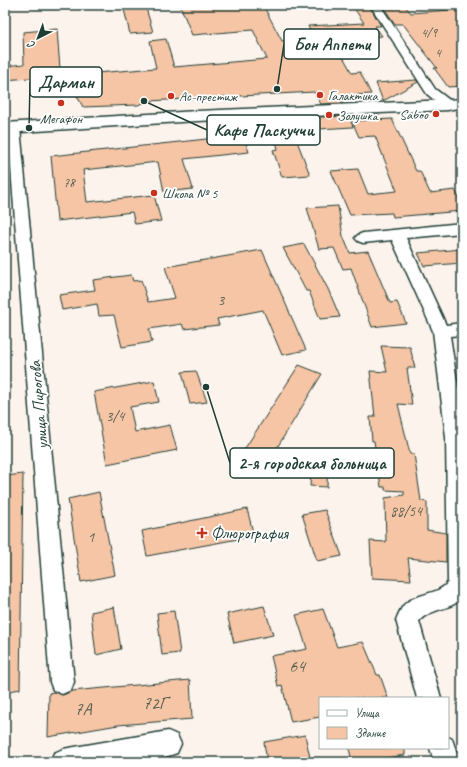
<svg xmlns="http://www.w3.org/2000/svg" width="467" height="767" font-family="Caveat,sans-serif">
  <rect width="100%" height="100%" fill="#fdf3ed"/>
  <filter id="ink" filterUnits="userSpaceOnUse"><feTurbulence type="fractalNoise" baseFrequency=".025" numOctaves="2"/><feDisplacementMap in="SourceGraphic" scale="8" xChannelSelector="R" yChannelSelector="G"/><feConvolveMatrix kernelMatrix="1 2 1 2 8 2 1 2 1" color-interpolation-filters="sRGB"/></filter>
  <g filter="url(#ink)">
    <path fill="#a1e0a8" stroke="#608e6e" d="M28 5H73C59 10 42 12 28 5Z"/>
    <path fill="#f6c5a5" stroke="#1f3d34" d="M123 5H145L153 32 130 34Z
      M180 5H263L282 41 313 38 308 26 364 23 352 5H369L381 26H375L382 36 349 39 351 43 336 44 352 73 360 72 371 94 340 96 343 103 321 104 314 92 149 101 138 105 83 107 76 94H86L84 74 156 68 150 41 166 39 174 67 267 59 253 30 192 35Z
      M382 5H404L411 13 462 9V86L448 87 434 68H437L403 24H395Z
      M57 29 60 69 41 70V77L5 80V66L24 64 23 32Z
      M416 80 418 82 383 101 376 83Z
      M349 116 353 127 301 130 304 141H297L310 175 282 177 273 150 278 149 272 125 292 124 290 118Z
      M392 119 416 171H420L430 193 455 190 462 204V211L393 217 392 213 350 215 331 171 358 169 368 194 397 191 375 136 359 137 352 121Z
      M243 135 249 152 184 159 193 189 164 192 158 162 83 170 87 202 154 195 161 221 135 224 132 212 57 221 51 156Z
      M338 206 343 236 350 253 368 251 390 303 397 302 406 323 372 327 351 268 343 269 334 248 319 249 307 208Z
      M304 244 328 289 340 317 320 319 309 291H306L283 248Z
      M462 249V263L424 266 418 253Z
      M262 250 306 350 282 355 263 310 217 319 219 325 184 329 182 324 149 329 152 342 122 347 114 315 99 316 97 304 62 310 59 295 95 290 93 280 131 275 133 281 141 280 148 302 175 298 165 267Z
      M381 346 410 347 415 368H407L412 405 398 404 410 454H414L421 501 427 502V530L446 533V562L408 558 411 580 372 578 370 541 386 542 385 498 404 495V491L385 490V487H381L374 441H372L370 417H375L370 371 387 372Z
      M299 365 322 374 264 469 238 459Z
      M196 371 207 402 190 404 182 372Z
      M154 381 159 402 130 407 135 432 170 425 177 450 107 464 94 392Z
      M313 450H328L327 487 310 486Z
      M23 474 20 689 5 692V476Z
      M99 492 115 575 81 582 68 499Z
      M247 509 254 536 147 556 142 531Z
      M325 510 342 556 317 561 302 514Z
      M264 606 273 635 234 643 227 614Z
      M114 607 121 649 96 655 91 612Z
      M323 609 337 647 363 642 377 675H380L388 698H320V717L291 722 282 685 278 686 271 656 307 649 296 615Z
      M174 611 180 653 162 655 157 613Z
      M190 680 192 719 118 725 48 737 49 693 54 692 63 695 72 691Z
      M305 735 311 762H267L264 742Z
      M349 748H405V755L363 762H352Z"/>
    <g fill="none" stroke-linecap="round" stroke-linejoin="round">
      <defs>
        <path id="minor" d="M370 5H380L435 89 452 102 454 105 452 108H444L427 94Z
          M14 124 19 125 20 128 74 682 71 690 62 694 53 690 50 682 8 128 9 125Z
          M462 223V233L406 238 446 325 462 323V335L450 336 462 414V599C449 610 430 609 419 621L441 698H417L396 620C398 615 400 610 403 606 415 592 438 596 448 582L446 437 433 331 392 240 363 243 358 241 355 238 358 235 363 233Z
          M168 731 177 735 181 744 177 753C141 767 89 762 50 762L54 753 63 749Z
          M448 737 452 739 460 762H434L430 748H448Z"/>
        <path id="primary" d="M462 99V107L448 110 197 121 5 133V123L197 111 448 100Z"/>
      </defs>
      <use href="#minor" stroke="#1f3d34" stroke-width="3"/>
      <use href="#primary" stroke="#1f3d34" stroke-width="3"/>
      <use href="#minor" fill="#fff" fill-rule="evenodd"/>
      <use href="#primary" fill="#fff" fill-rule="evenodd"/>
    </g>
  </g>
  <g fill="#c8321e" stroke="#fff" stroke-width="1.5">
    <circle cx="320" cy="95" r="4"/>
    <circle cx="171" cy="96" r="4"/>
    <circle cx="61" cy="103" r="4"/>
    <circle cx="436" cy="114" r="4"/>
    <circle cx="329" cy="115" r="4"/>
    <circle cx="154" cy="193" r="4"/>
    <path d="M200 527h4v4h4v4h-4v4h-4v-4h-4v-4h4z"/>
  </g>
  <g text-anchor="middle" stroke-width="3.5" stroke-linejoin="round" paint-order="stroke">
    <g font-size="13" fill="#555f50">
      <text x="429" y="37">4/9</text>
      <text x="438" y="57">4</text>
      <text x="69" y="187">78</text>
    </g>
    <g font-size="14" fill="#1f3d34" stroke="#fff" text-anchor="start">
      <text x="328" y="100">Галактика</text>
      <text x="179" y="101">Ас-престиж</text>
      <text x="428" y="119" text-anchor="end">Saboo</text>
      <text x="337" y="120">Золушка</text>
      <text x="61" y="123" text-anchor="middle">Мегафон</text>
      <text x="162" y="198">Школа № 5</text>
    </g>
    <g font-size="15" fill="#555f50">
      <text x="221" y="305">3</text>
      <text x="115" y="421">3/4</text>
      <text x="406" y="516">88/54</text>
      <text x="91" y="542">1</text>
    </g>
    <g font-size="17" fill="#1f3d34" stroke="#fff">
      <text transform="translate(38 405) rotate(-95)" y="6">улица Пирогова</text>
    </g>
    <g font-size="17" fill="#1f3d34" stroke="#fff" text-anchor="start">
      <text x="211" y="539">Флюрография</text>
    </g>
    <g font-size="18" fill="#555f50">
      <text x="297" y="672">64</text>
      <text x="155" y="709">72Г</text>
      <text x="83" y="715">7А</text>
    </g>
  </g>
  <path fill="none" stroke="#1f3d34" stroke-width="1.5" d="M277 89L284 44M29 128L30 82M144 101L207 130M206 387L230 463"/>
  <g fill="#1f3d34" stroke="#fff" stroke-width="1.5">
    <circle cx="277" cy="89" r="4"/>
    <circle cx="29" cy="128" r="4"/>
    <circle cx="144" cy="101" r="4"/>
    <circle cx="206" cy="387" r="4"/>
  </g>
  <g fill="#fff" stroke="#1f3d34" stroke-width="1.5">
    <rect x="284" y="29" width="95" height="30" rx="4"/>
    <rect x="30" y="67" width="72" height="30" rx="4"/>
    <rect x="207" y="115" width="113" height="30" rx="4"/>
    <rect x="230" y="448" width="164" height="30" rx="4"/>
  </g>
  <g font-size="18" text-anchor="middle" font-weight="bold" fill="#1f3d34">
    <text x="332" y="50">Бон Аппети</text>
    <text x="66" y="88">Дарман</text>
    <text x="264" y="136">Кафе Паскуччи</text>
    <text x="312" y="469">2-я городская больница</text>
  </g>
  <rect width="467" height="767" fill="none" stroke="#fff" stroke-width="20"/>
  <rect x="10" y="10" width="447" height="747" fill="none" stroke="#1f3d34" stroke-width="1.5" filter="url(#ink)"/>
  <rect x="319" y="697" width="130" height="52" fill="#ffffff" stroke="#a5b1ae"/>
  <rect x="327" y="710" width="20" height="6" fill="#ffffff" stroke="#a5b1ae"/>
  <text x="355" y="717" font-size="12" fill="#1f3d34">Улица</text>
  <rect x="327" y="727" width="20" height="12" fill="#f6c5a5" stroke="#a5b1ae"/>
  <text x="355" y="737" font-size="12" fill="#1f3d34">Здание</text>
  <g transform="translate(38 38) rotate(222)" stroke="#ffffff" stroke-width="3" paint-order="stroke">
  <path d="M0-3L7 15L0 10L-7 15Z" fill="#1f3d34"/>
  <text y="-6" font-size="11" font-weight="bold" text-anchor="middle" fill="#1f3d34">С</text>
  </g>
</svg>
